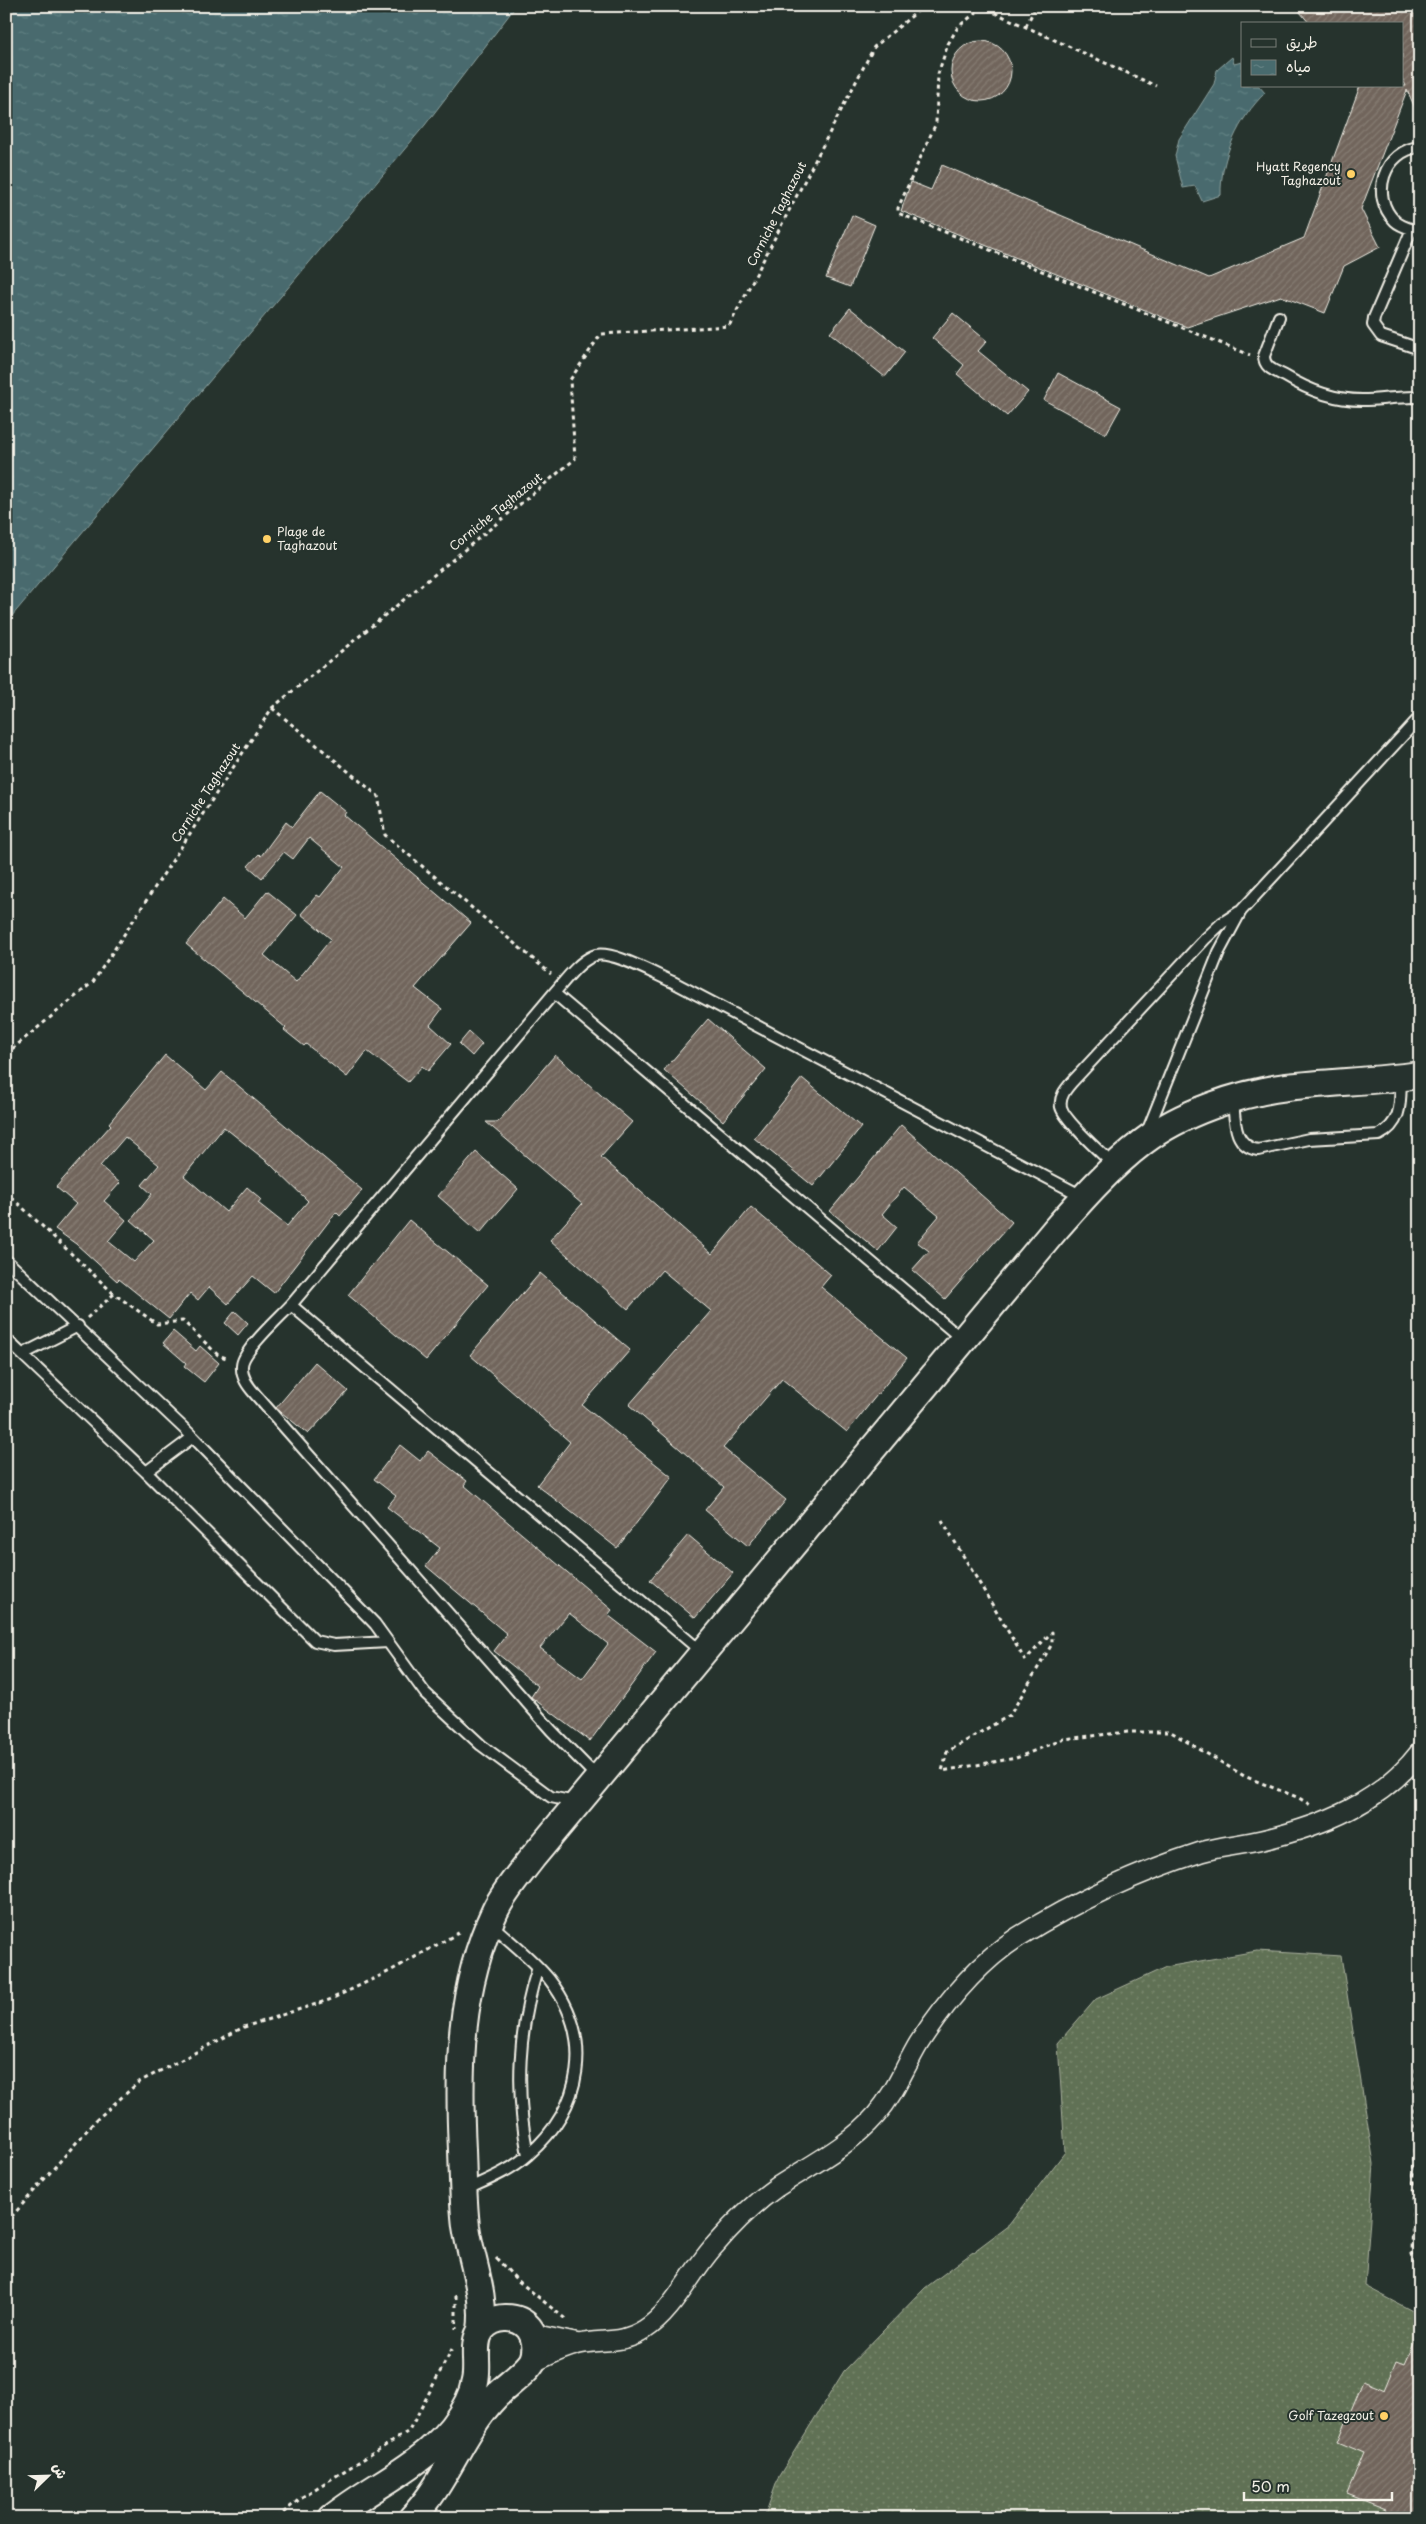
<svg xmlns="http://www.w3.org/2000/svg" width="1426" height="2524" font-family="'Playpen Sans','Playpen Sans Arabic',sans-serif">
  <defs>
    <pattern id="grass-dots" width="8" height="8" patternUnits="userSpaceOnUse" patternTransform="scale(1.25)"><rect width="8" height="8" fill="#607154"/><path d="M2 2h.1M6 6h.1" fill="none" stroke="#77866d" stroke-width="1.8" stroke-linecap="round"/></pattern>
    <pattern id="water-ripples" width="26" height="14" patternUnits="userSpaceOnUse" patternTransform="scale(1.25)"><rect width="26" height="14" fill="#486b6e"/><path d="M2 4q2-2 4 0t4 0M15 11q2-2 4 0t4 0" fill="none" stroke="#638183"/></pattern>
    <pattern id="building-hatch" width="6" height="6" patternUnits="userSpaceOnUse" patternTransform="scale(1.25)"><rect width="6" height="6" fill="#71655c"/><path d="M-1 1l2-2M0 6l6-6M5 7l2-2" fill="none" stroke="#867c73"/></pattern>
  </defs>
  <rect width="100%" height="100%" fill="#26332d"/>
  <filter id="ink" filterUnits="userSpaceOnUse"><feTurbulence type="fractalNoise" baseFrequency=".02" numOctaves="2"/><feDisplacementMap in="SourceGraphic" scale="10" xChannelSelector="R" yChannelSelector="G"/><feConvolveMatrix kernelMatrix="1 2 1 2 8 2 1 2 1" color-interpolation-filters="sRGB"/></filter>
  <g filter="url(#ink)">
    <path fill="url(#grass-dots)" stroke="#aab19e" d="M1257 1951 1341 1956 1374 2164 1365 2286 1420 2315V2518H764L779 2476 844 2371 925 2288 1009 2225 1065 2152 1058 2043 1096 1999 1166 1967Z"/>
    <path fill="url(#water-ripples)" stroke="#8da19f" d="M6 6H516L425 125 6 623Z
      M1232 57 1234 64 1242 62V86H1259L1265 93C1239 118 1220 158 1221 195L1202 201 1195 186 1183 188 1175 156 1179 139 1214 84 1217 70Z"/>
    <path fill="url(#building-hatch)" stroke="#f4f1e8" fill-rule="evenodd" d="M1295 6H1420V119L1407 90 1361 209 1380 247 1344 266 1325 313 1281 296 1187 327 901 211 911 182 931 190 942 165 1209 278 1304 238 1360 86H1406L1402 78V24H1310Z
      M951 71a30 30 0 1 1 60 0a30 30 0 1 1-60 0Z
      M852 215 875 225 850 287 826 278Z
      M850 308 905 352 885 377 830 333Z
      M953 313 987 341 978 351 1028 392 1007 416 957 374 964 365 932 338Z
      M1058 373 1121 407 1106 434 1044 400Z
      M320 791 346 812 344 815 471 923 415 988 442 1009 430 1025 451 1044 428 1071 422 1066 408 1082 367 1051 347 1077 306 1044 304 1046 284 1030 286 1028 186 944 223 899 245 918 267 891 297 915 264 955 296 982 331 939 301 914 317 895 320 897 344 867 309 838 293 859 284 852 262 878 248 866 259 854 261 856 286 822 292 827Z
      M708 1019 766 1069 723 1121 664 1070Z
      M469 1032 482 1044 472 1056 459 1044Z
      M165 1055 206 1090 222 1072 362 1190 340 1216 336 1212 274 1293 253 1276 228 1304 209 1287 198 1300 190 1293 169 1319 119 1279 117 1281 76 1244 55 1229 76 1204 56 1187 111 1125 109 1123ZM224 1127 269 1163 308 1201 287 1226 258 1203 261 1199 247 1187 226 1212 184 1176ZM125 1137 159 1165 142 1185 152 1194 131 1220 154 1240 134 1262 108 1241 126 1220 104 1201 120 1183 100 1166Z
      M555 1055 632 1122 601 1157 712 1254 751 1207 831 1275 821 1287 907 1358 847 1432 782 1379 723 1448 786 1500 748 1546 705 1510 724 1487 629 1405 711 1311 662 1270 628 1309 550 1240 582 1204 486 1122H498Z
      M802 1078 861 1127 813 1186 754 1138Z
      M901 1125 1012 1222 945 1299 912 1270 929 1251 917 1242 939 1216 904 1187 882 1214 897 1227 878 1251 830 1211Z
      M476 1152 518 1189 480 1233 438 1196Z
      M409 1220 488 1285 426 1360 348 1295Z
      M540 1273 630 1350 582 1405 672 1477 617 1548 537 1485 570 1442 470 1355Z
      M235 1311 248 1323 238 1335 225 1323Z
      M173 1331 196 1351 200 1346 219 1363 204 1382 184 1366 186 1363 163 1343Z
      M315 1362 348 1391 308 1434 276 1408Z
      M400 1445 420 1461 428 1451 467 1481 464 1485 612 1610 608 1615 656 1652 590 1741 531 1697 538 1686 494 1651 507 1634 426 1566 440 1548 387 1507 396 1496 374 1479ZM569 1613 608 1644 582 1679 540 1648Z
      M688 1535 733 1573 695 1618 650 1580Z
      M1420 2330V2518H1382L1386 2509 1347 2494 1364 2453 1338 2442 1363 2381 1385 2390 1397 2361 1405 2364Z"/>
    <g fill="none" stroke-linecap="round" stroke-linejoin="round">
      <defs>
        <path id="lane" d="M1420 147C1384 150 1369 196 1395 221 1401 227 1412 229 1420 232
          M1412 229 1374 318 1373 325 1381 336 1420 349
          M1279 317 1264 356C1264 368 1275 371 1285 376 1308 390 1334 400 1362 400 1381 400 1400 396 1420 397
          M554 993 963 1340
          M1233 1100C1235 1120 1233 1146 1258 1150L1309 1139 1379 1135C1403 1123 1400 1101 1401 1078
          M1147 1132 1219 952 1241 911 1420 717
          M1115 1166C1103 1155 1064 1120 1061 1107 1059 1097 1066 1089 1072 1082L1205 939 1222 923 1239 912
          M6 1260 193 1437 375 1624 425 1693 481 1745 551 1797 575 1802
          M291 1305 703 1653
          M6 1339 146 1472 315 1641 334 1645 388 1642
          M23 1354 78 1326
          M146 1472 193 1437
          M598 1778 551 1730 255 1394C248 1386 241 1377 242 1366 242 1351 279 1318 291 1305L554 993C565 981 577 963 593 956 609 948 656 975 673 982L1084 1197
          M528 2155C515 2090 518 2030 538 1967
          M465 2190C487 2180 510 2171 528 2155 583 2107 595 2038 549 1979 532 1958 510 1942 491 1924"/>
        <path id="street" d="M533 2334 579 2344
          M532 2363C547 2356 562 2348 579 2344 602 2339 623 2344 644 2330 674 2311 691 2271 715 2245 733 2224 754 2203 777 2187 812 2164 848 2147 876 2115 896 2092 904 2068 919 2043 945 2003 978 1963 1018 1937 1076 1901 1136 1873 1201 1852 1221 1846 1242 1845 1262 1840 1322 1826 1381 1803 1420 1752"/>
        <path id="secondary" d="M481 2330C486 2294 471 2261 466 2226 463 2201 463 2175 462 2150 458 2068 459 1987 495 1911 504 1892 519 1875 532 1858L1054 1231C1081 1200 1110 1167 1143 1142 1181 1113 1240 1093 1287 1087 1331 1082 1376 1081 1420 1075
          M332 2518C379 2480 440 2460 468 2402 471 2396 474 2387 475 2381 479 2364 471 2343 482 2329 494 2315 517 2314 529 2328 536 2337 537 2350 533 2360 527 2372 505 2386 495 2397 461 2432 447 2482 412 2518"/>
      </defs>
      <use href="#lane" stroke="#f4f1e8" stroke-width="14"/>
      <use href="#street" stroke="#f4f1e8" stroke-width="22"/>
      <use href="#secondary" stroke="#f4f1e8" stroke-width="30"/>
      <path stroke="#f4f1e8" stroke-width="3" stroke-dasharray="4 4" stroke-linecap="butt" d="M980 6 1156 86
        M983 7 958 27 948 44 938 74 936 123 898 208V213L1250 355
        M1026 26 1036 6
        M272 708 378 796 385 835 551 974
        M6 1054 93 982 272 708 575 459 570 380 601 334 729 326 874 47 924 6
        M6 1192 114 1294 157 1324 183 1321 218 1355 229 1359
        M87 1318 114 1294
        M942 1520 1025 1660 1052 1632V1644L1010 1715 947 1752 942 1771 1016 1758 1064 1739 1128 1732H1171L1244 1776 1299 1798 1312 1806
        M1420 2062 1416 2067 1412 2254 1420 2279
        M6 2223 96 2120 139 2082 244 2027 329 2000 390 1971 462 1931
        M496 2258 517 2280 568 2321
        M456 2295V2329
        M277 2518 302 2497 409 2431 452 2349"/>
      <use href="#lane" stroke="#26332d" stroke-width="10"/>
      <use href="#street" stroke="#26332d" stroke-width="19"/>
      <use href="#secondary" stroke="#26332d" stroke-width="26"/>
    </g>
  </g>
  <g fill="#ffd166" stroke="#26332d" stroke-width="2">
    <circle cx="1351" cy="174" r="5"/>
    <circle cx="267" cy="539" r="5"/>
    <circle cx="1384" cy="2416" r="5"/>
  </g>
  <g text-anchor="middle" stroke-width="4" stroke-linejoin="round" paint-order="stroke">
    <g font-size="12" fill="#f4f1e8" stroke="#26332d" text-anchor="end">
      <text x="1341" y="171">Hyatt Regency<tspan x="1341" dy="14">Taghazout</tspan></text>
      <text x="277" y="536" text-anchor="start">Plage de<tspan x="277" dy="14">Taghazout</tspan></text>
      <text x="1374" y="2420">Golf Tazegzout</text>
    </g>
    <g font-size="12" fill="#f4f1e8" stroke="#26332d">
      <text transform="translate(777 214) rotate(-63)" y="4">Corniche Taghazout</text>
      <text transform="translate(496 512) rotate(-39)" y="4">Corniche Taghazout</text>
      <text transform="translate(206 793) rotate(-57)" y="4">Corniche Taghazout</text>
    </g>
  </g>
  <rect width="1426" height="2524" fill="none" stroke="#26332d" stroke-width="25"/>
  <rect x="12" y="12" width="1401" height="2499" fill="none" stroke="#f4f1e8" stroke-width="2" filter="url(#ink)"/>
  <rect x="1241" y="22" width="162" height="65" fill="#26332d" stroke="#787f78"/>
  <rect x="1251" y="39" width="25" height="8" fill="#26332d" stroke="#787f78"/>
  <text x="1286" y="48" font-size="15" fill="#f4f1e8">طريق</text>
  <rect x="1251" y="60" width="25" height="15" fill="url(#water-ripples)" stroke="#787f78"/>
  <text x="1286" y="72" font-size="15" fill="#f4f1e8">مياه</text>
  <g transform="translate(48 2476) rotate(67)" stroke="#26332d" stroke-width="4" paint-order="stroke">
  <path d="M0-4L9 19L0 12L-9 19Z" fill="#f4f1e8"/>
  <text y="-8" font-size="14" font-weight="bold" text-anchor="middle" fill="#f4f1e8">ش</text>
  </g>
  <path d="M1244 2492v8h148v-8" fill="none" stroke="#f4f1e8" stroke-width="2.5"/>
  <text x="1251" y="2492" font-size="15" fill="#f4f1e8" stroke="#26332d" stroke-width="4" paint-order="stroke">50 m</text>
</svg>
